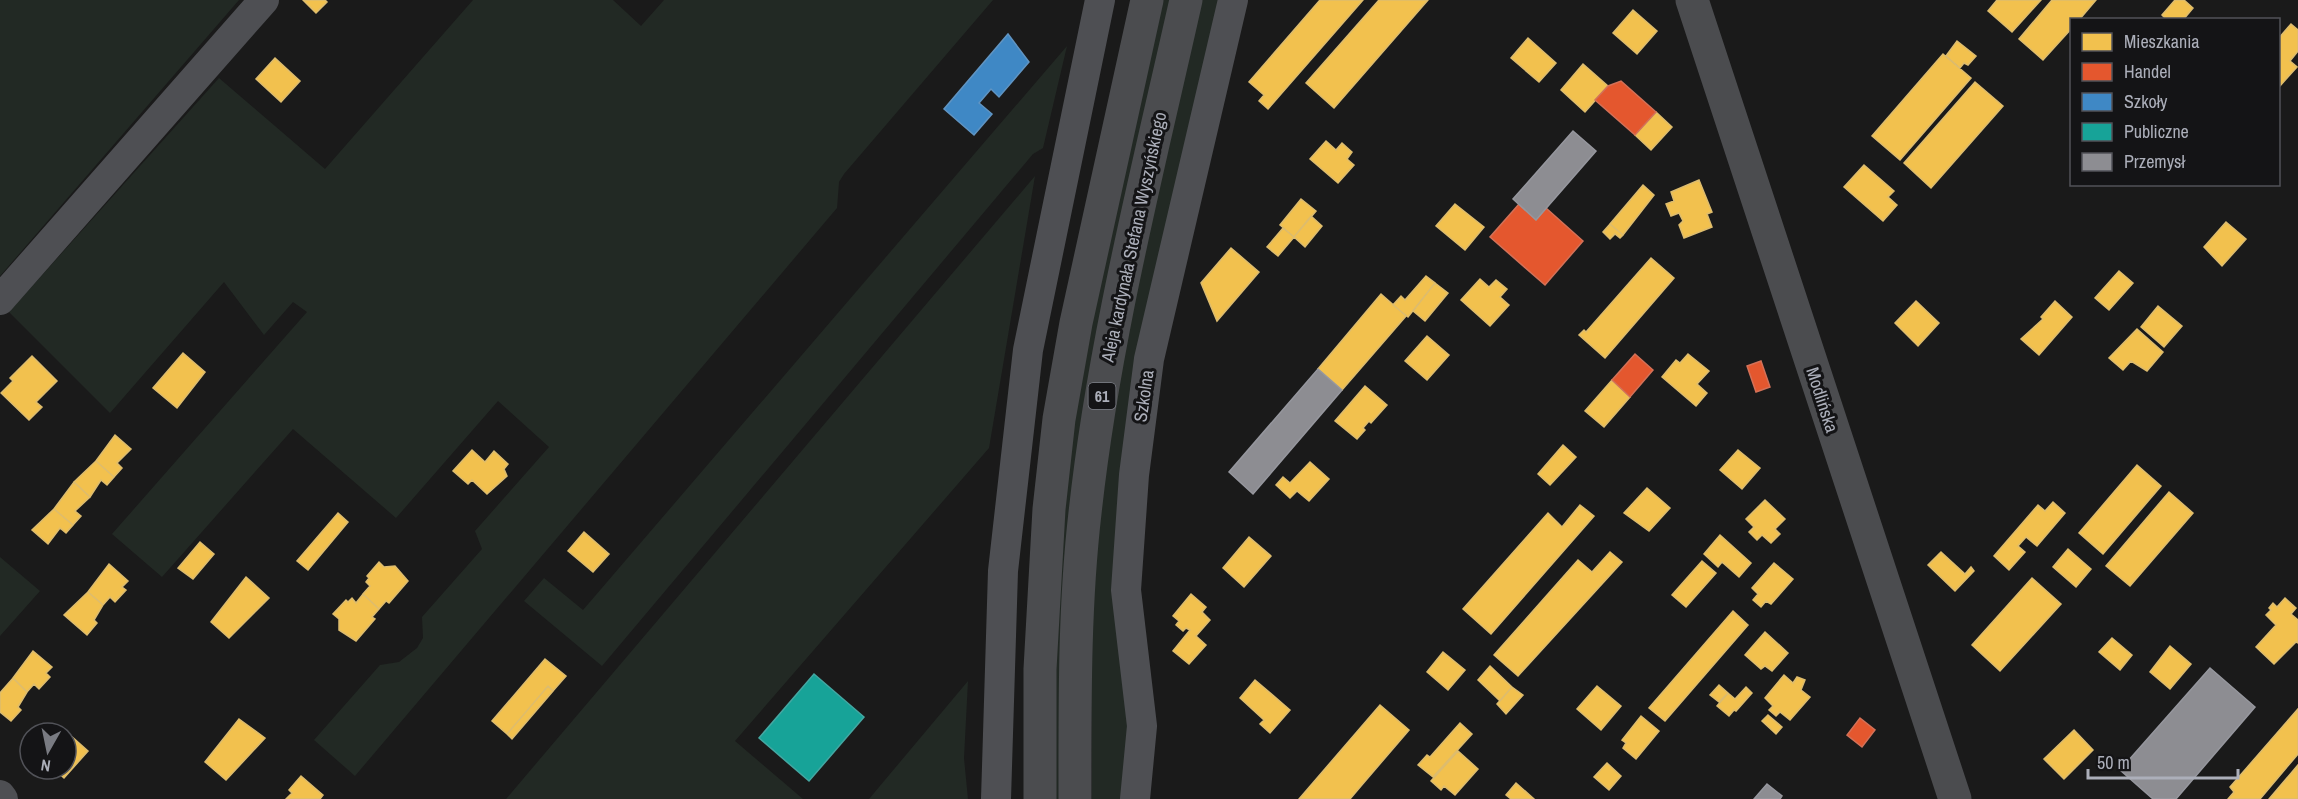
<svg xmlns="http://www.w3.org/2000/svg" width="2298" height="799" font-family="'Archivo Narrow',sans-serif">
  <rect width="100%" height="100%" fill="#1a1a1a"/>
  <path fill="#222924" d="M0 0H239L0 276Z
    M473 0H613L641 26 664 0H993L844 174 839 182 837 208 355 776 314 740 380 665 399 662 417 648 423 638 422 617 482 549 475 531 549 447 498 401 396 518 293 429 162 577 112 534 307 312 293 302 264 335 224 282 110 413 9 312 219 78 325 169Z
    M1158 0H1171L1109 271 1064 799H1053L1057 566 1076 400Z
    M1199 0H1223L1144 355 1129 698 1128 799H1092L1091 618 1102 491 1122 349Z
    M1067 46 1043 148 1033 154 602 666 524 601 544 578 583 610Z
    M1035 176 989 448 735 741 803 799H506Z
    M0 557 40 591 0 636Z
    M968 681 964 758 968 799H869Z"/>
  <path fill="#f2c14e" stroke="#ddbc6e" stroke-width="1.5" d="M303 0H325L327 2 316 13Z
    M1320 0H1363L1268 109 1259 101 1264 95 1249 82Z
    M1379 0H1428L1334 108 1306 83Z
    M1997 0H2041L2012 32 1988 11Z
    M2052 0H2096L2079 20H2072V28L2043 60 2019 39Z
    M2175 0H2184L2193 8 2183 20H2167L2162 15Z
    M1633 10 1657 31 1637 54 1613 33Z
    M2291 24 2298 30V51L2290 61 2297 67 2279 87 2278 39Z
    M1528 38 1556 63 1539 82 1511 58Z
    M1957 41 1976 56 1968 65 1964 63 1960 68 1946 56Z
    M1943 54 1971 78 1900 160 1872 136Z
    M275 58 300 81 281 102 256 79Z
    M1583 64 1608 86 1585 112 1561 90Z
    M1975 82 2003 106 1931 188 1904 163Z
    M1656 112 1672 127 1651 150 1635 135Z
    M1326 141 1336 150 1342 143 1352 152 1347 159 1354 165 1338 183 1310 159Z
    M1864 165 1894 191 1888 197 1897 205 1883 221 1844 187Z
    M1699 180 1712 212 1707 214 1712 227 1684 238 1679 225 1683 221 1679 213 1671 216 1666 204 1674 201 1671 192Z
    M1643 185 1654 195 1623 235 1610 224Z
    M1301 199 1316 211 1294 237 1280 225Z
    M1455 204 1484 227 1465 250 1436 226Z
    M1311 216 1322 226 1305 247 1294 237Z
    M2226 222 2246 239 2222 266 2204 247Z
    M1610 224 1623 235 1620 238 1615 234 1610 239 1603 232Z
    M1283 228 1294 237 1278 256 1267 247Z
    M1231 248 1259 272 1217 321 1201 283Z
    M1651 258 1674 278 1605 358 1579 335 1584 330 1586 332Z
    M2119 271 2133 283 2109 310 2095 298Z
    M1426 276 1435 283 1408 317 1393 305 1401 296 1405 300Z
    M1480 279 1489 287 1496 280 1507 289 1500 297 1509 305 1490 326 1461 300Z
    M1435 283 1448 293 1425 321 1413 311Z
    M1381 294 1406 316 1342 390 1318 369Z
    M1916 301 1939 323 1918 346 1895 323Z
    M2055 301 2072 317 2039 355 2021 339 2043 319 2041 317Z
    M2158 306 2182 326 2164 347 2141 327Z
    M2137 329 2163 352 2147 371 2131 361 2123 370 2109 358Z
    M1427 336 1449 355 1427 380 1405 361Z
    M183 353 205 372 177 408 153 388Z
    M1688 354 1709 371 1697 384 1707 393 1696 406 1662 377 1676 360 1680 363Z
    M32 356 57 381 36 402 42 407 29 420 1 393 13 381 10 378Z
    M1612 380 1630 397 1604 427 1585 411Z
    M1365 386 1387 405 1371 423 1369 421 1363 428 1365 430 1357 439 1335 421Z
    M115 435 131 449 117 463 122 468 114 477 96 461Z
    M1563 445 1576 457 1550 485 1538 474Z
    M472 450 485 462 494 451 508 464 504 469 507 476 487 494 472 480 468 484 453 471Z
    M1738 450 1760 468 1742 489 1720 470Z
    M96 461 114 477 107 485 101 480 90 497 74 482Z
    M1310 462 1329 479 1309 501 1297 491 1290 498 1276 485 1283 477 1290 483Z
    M2137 465 2161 486 2103 554 2079 533Z
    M74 482 90 497 75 511 81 516 73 525 54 509Z
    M1647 488 1670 508 1649 531 1624 513Z
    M2169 492 2193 513 2130 586 2106 566Z
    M1765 500 1785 519 1775 529 1780 534 1771 543 1762 535 1757 540 1749 532 1754 527 1746 519Z
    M2053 502 2065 513 2037 546 2026 537 2018 546 2025 552 2009 570 1994 556 2038 505 2045 511Z
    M1580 505 1594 516 1491 634 1463 609 1548 513 1562 527Z
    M54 509 73 525 66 533 60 528 48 544 32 530Z
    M338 513 348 522 308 570 297 561Z
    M584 532 609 554 593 572 568 551Z
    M1720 535 1751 563 1739 577 1722 562 1718 567 1704 554Z
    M1249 537 1271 556 1244 587 1223 568Z
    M200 542 214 554 193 579 178 568Z
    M2068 549 2091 569 2076 587 2053 567Z
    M1610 552 1622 562 1518 676 1494 655 1578 560 1592 572Z
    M1941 552 1965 574 1971 567 1974 571 1955 591 1928 565Z
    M1702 561 1716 573 1686 607 1672 595Z
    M379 562 384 567 395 566 408 581 389 603 386 601 379 609 363 594 370 586 366 582 369 578 367 576Z
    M1774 563 1793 579 1771 604 1766 601 1761 607 1753 600 1758 594 1752 588Z
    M109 564 128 581 122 587 126 590 115 602 110 597 103 605 88 592Z
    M246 577 269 598 229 638 211 622Z
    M2032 578 2061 604 2000 671 1972 645Z
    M88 592 103 605 94 620 97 623 87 635 64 615Z
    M363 594 379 609 372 617 375 619 356 641 339 630V619L333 614 346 600 348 602 352 598 356 603Z
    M1191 594 1206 607 1202 612 1210 620 1196 636 1206 645 1189 664 1173 651 1190 630 1186 628 1183 631 1176 625 1179 621 1173 616Z
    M2285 598 2296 608 2291 614 2298 620V643L2296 642 2274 664 2256 647 2276 625 2266 615 2271 610 2269 608 2273 603 2277 607Z
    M1733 611 1748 625 1665 721 1649 708Z
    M1765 632 1788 653 1772 671 1765 666 1761 669 1745 655Z
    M2112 638 2132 655 2120 670 2099 652Z
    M2170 646 2191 664 2170 689 2150 672Z
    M33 651 52 667 46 673 50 677 39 689 34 684 27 692 13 678Z
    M1443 652 1465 670 1448 690 1427 672Z
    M545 659 566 676 553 691 548 686 507 734 492 721Z
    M1490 666 1512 687 1500 701 1478 680Z
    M1784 675 1793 683 1797 677 1805 680 1801 690 1810 697 1790 720 1780 712 1776 716 1769 710 1773 706 1765 698Z
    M13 678 27 692 18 707 21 710 11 721 0 712V693Z
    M1255 680 1290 710 1270 733 1260 724 1264 720 1240 698Z
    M1719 685 1728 693 1719 702 1710 695Z
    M548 686 553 691 512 739 507 734Z
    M1597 686 1621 706 1601 730 1577 709Z
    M1512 687 1523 695 1506 714 1497 704Z
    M1746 687 1752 693 1736 711 1734 710 1729 716 1717 706 1728 693 1735 699Z
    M1380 705 1409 730 1361 786 1350 799H1299Z
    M2298 709V754L2260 799H2228L2234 792 2230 787Z
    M1768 715 1782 727 1776 734 1762 721Z
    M1641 716 1659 731 1636 759 1623 748 1626 743 1622 740Z
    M239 719 265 738 226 780 205 762Z
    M1460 723 1472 734 1433 777 1418 765 1427 755 1430 757Z
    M2074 730 2093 750 2064 779 2044 759Z
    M70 735 88 751 64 778 54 769H66V739Z
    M1458 751 1478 769 1455 795 1444 786 1441 790 1431 781Z
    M1607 763 1621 776 1609 790 1594 777Z
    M2298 765V799H2269Z
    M301 776 323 795 320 799H286L292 793 289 790Z
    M1516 783 1534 799H1511L1506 795Z"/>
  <path fill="#e4572e" stroke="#d37158" stroke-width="1.5" d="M1621 81 1656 112 1635 135 1595 100 1608 86Z
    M1519 204 1536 220 1546 208 1583 241 1545 285 1490 237Z
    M1635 354 1653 370 1630 397 1612 380Z
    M1761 361 1770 387 1756 392 1747 366Z
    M1860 718 1875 730 1862 747 1847 735Z"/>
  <path fill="#3f88c5" stroke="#6094c2" stroke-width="1.5" d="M1008 34 1029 62 999 97 991 89 979 103 992 114 974 135 944 109Z"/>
  <path fill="#17a398" stroke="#44a7a2" stroke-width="1.5" d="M814 674 864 717 809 781 759 738Z"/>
  <path fill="#8d8d92" stroke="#96979e" stroke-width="1.5" d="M1573 131 1596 151 1536 220 1513 199Z
    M1318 369 1342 390 1253 494 1229 472Z
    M2210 668 2255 707 2176 799H2153L2120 770Z
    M1767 784 1782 796 1780 799H1754Z"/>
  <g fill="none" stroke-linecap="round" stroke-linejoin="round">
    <path stroke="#4e4f53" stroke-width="30" d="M0 300 264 0
      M0 795 3 799
      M996 799 1003 571 1028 350 1100 0
      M1135 799 1142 726 1126 590 1134 475 1149 359 1233 0"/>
    <path stroke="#4b4c4f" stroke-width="33" d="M1692 0 1955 799
      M1040 799V669L1049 509 1059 419 1076 323 1147 0
      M1075 799C1075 704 1074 608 1085 513 1104 339 1148 170 1186 0"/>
  </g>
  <g text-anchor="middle" stroke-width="6" stroke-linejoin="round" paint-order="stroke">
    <rect fill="#141416" stroke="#7e8089" stroke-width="1.5" x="1088.5" y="383" width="27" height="26" rx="4.5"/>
    <g font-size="16" font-weight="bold" fill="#acafba">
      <text x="1102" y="402">61</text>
    </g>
    <g font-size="18" fill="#acafba" stroke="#141416">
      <text transform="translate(1134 237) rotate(-78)" y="6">Aleja kardynała Stefana Wyszyńskiego</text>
      <text transform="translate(1144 396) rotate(-82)" y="6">Szkolna</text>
      <text transform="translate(1822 400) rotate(72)" y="6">Modlińska</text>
    </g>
  </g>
  <rect x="2070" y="18" width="210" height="168" fill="#141416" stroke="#515258" stroke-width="1.5"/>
  <rect x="2082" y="33" width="30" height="18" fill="#f2c14e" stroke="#515258" stroke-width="1.5"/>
  <text x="2124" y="48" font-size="18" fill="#acafba">Mieszkania</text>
  <rect x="2082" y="63" width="30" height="18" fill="#e4572e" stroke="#515258" stroke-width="1.5"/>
  <text x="2124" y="78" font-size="18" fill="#acafba">Handel</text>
  <rect x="2082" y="93" width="30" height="18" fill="#3f88c5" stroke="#515258" stroke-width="1.5"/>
  <text x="2124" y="108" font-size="18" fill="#acafba">Szkoły</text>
  <rect x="2082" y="123" width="30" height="18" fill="#17a398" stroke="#515258" stroke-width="1.5"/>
  <text x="2124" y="138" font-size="18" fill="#acafba">Publiczne</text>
  <rect x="2082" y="153" width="30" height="18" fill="#8d8d92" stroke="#515258" stroke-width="1.5"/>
  <text x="2124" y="168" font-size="18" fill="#acafba">Przemysł</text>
  <g transform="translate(48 751) rotate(189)"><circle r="28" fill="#141416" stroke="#515258" stroke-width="1.5"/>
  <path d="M0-4.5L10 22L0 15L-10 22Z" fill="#797b82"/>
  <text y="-9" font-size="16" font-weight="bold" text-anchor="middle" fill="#acafba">N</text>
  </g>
  <path d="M2088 769v9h150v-9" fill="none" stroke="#acafba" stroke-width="3"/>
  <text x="2097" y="769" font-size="18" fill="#acafba" stroke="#141416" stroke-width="4.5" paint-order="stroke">50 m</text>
</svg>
